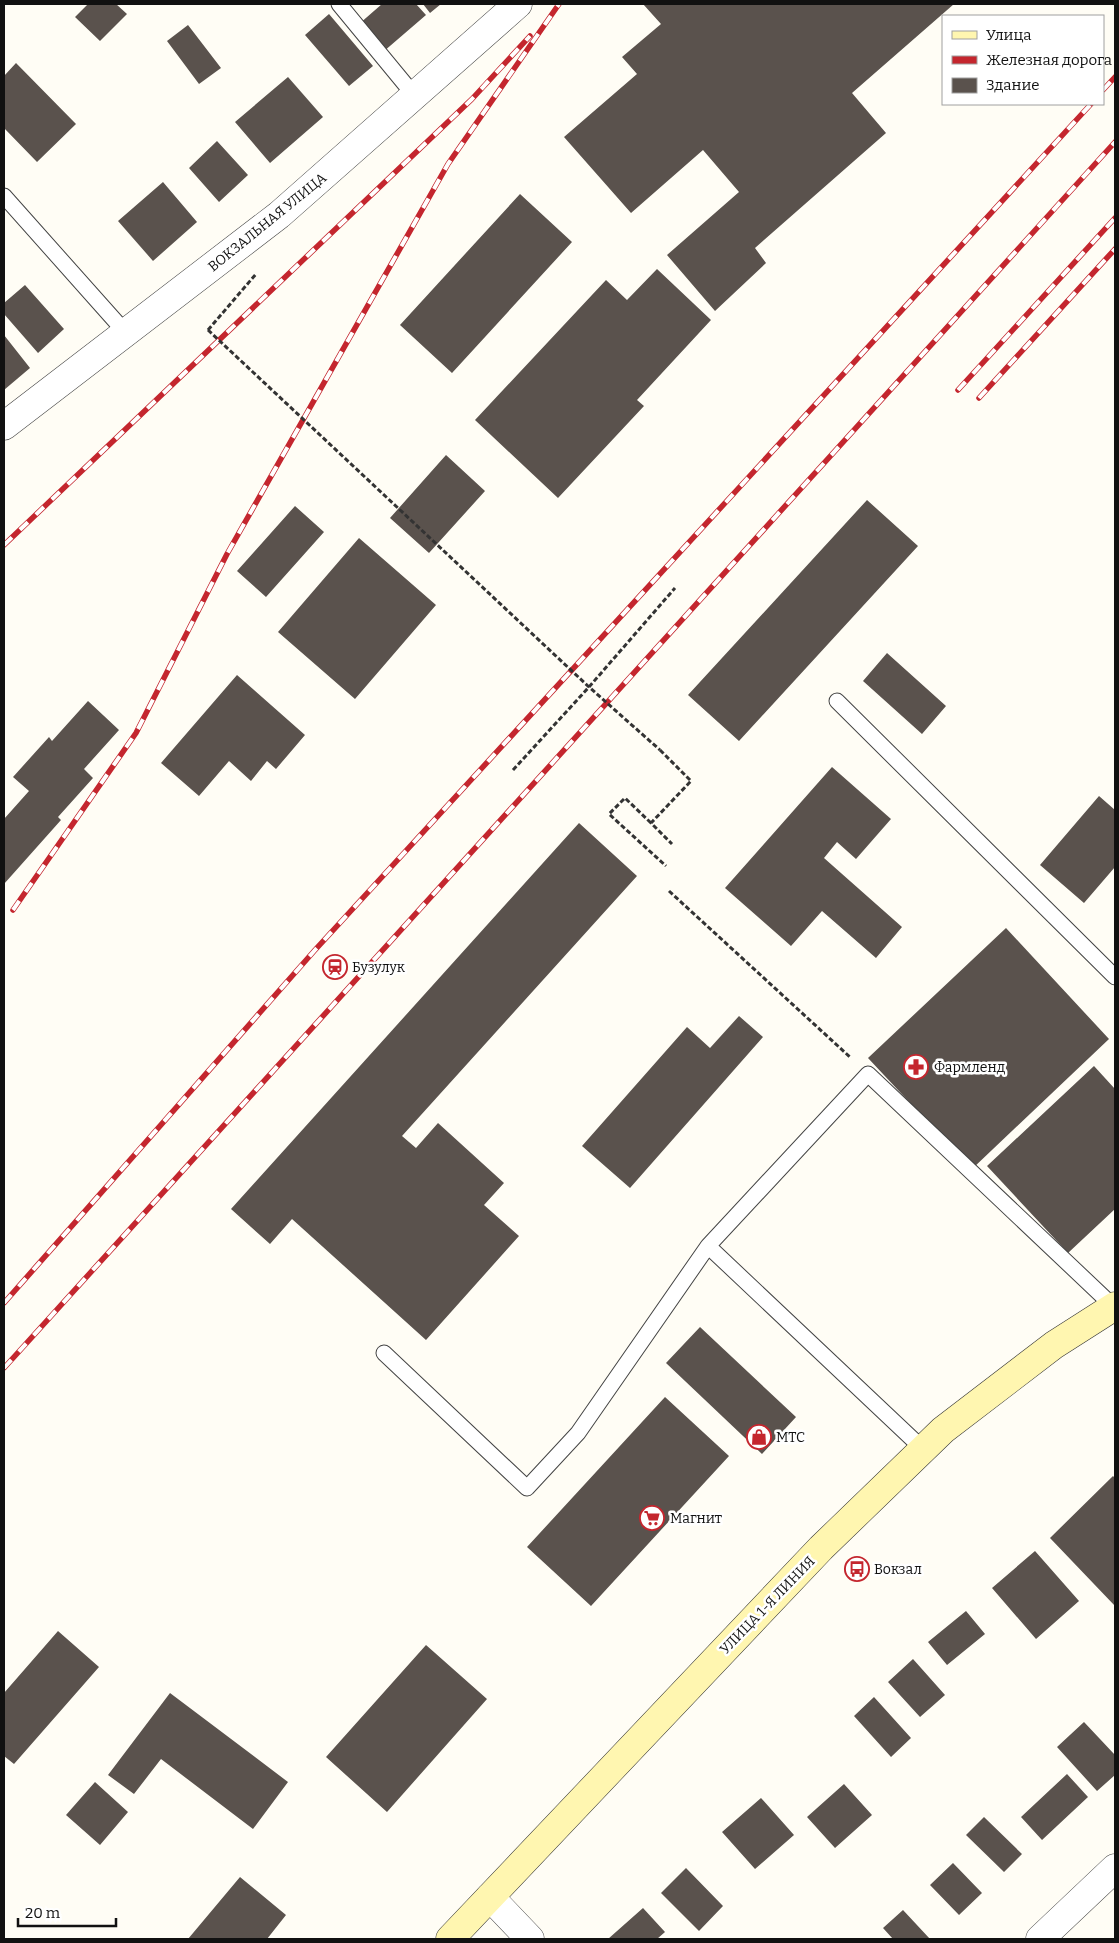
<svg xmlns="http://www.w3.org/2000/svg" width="1119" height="1943" font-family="Bitter,serif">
  <rect width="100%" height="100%" fill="#fffdf5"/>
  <path fill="#5a524d" d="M88 4H116L127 14 100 41 75 17Z
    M382 4H416L426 15 383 52 359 24Z
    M423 4H441L430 13Z
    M643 4H954L852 93 886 133 755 248 766 263 715 311 667 255 739 192 703 150 631 213 564 137 637 74 622 57 661 24Z
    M329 14 373 66 349 86 305 35Z
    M188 25 221 68 199 84 167 41Z
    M16 63 76 124 37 162 4 128V76Z
    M288 77 323 117 270 163 235 122Z
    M217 141 248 175 219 202 189 168Z
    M163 182 197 222 153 261 118 221Z
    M520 194 572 242 452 373 400 325Z
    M657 269 711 320 637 400 644 406 558 498 475 420 606 280 627 300Z
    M25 285 64 329 38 353 4 314V303Z
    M4 335 30 368 4 390Z
    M446 455 485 491 429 553 390 518Z
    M867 500 918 546 739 741 688 695Z
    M295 506 324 532 266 597 237 571Z
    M359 538 436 605 355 699 278 632Z
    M887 653 946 706 922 734 863 681Z
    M237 675 305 735 276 769 267 761 251 781 229 761 199 796 161 763Z
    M88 701 119 730 84 769 93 778 58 817 61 820 4 884V819L29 791 13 777 49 737 52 741Z
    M832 767 891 819 856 859 837 842 824 858 902 927 876 958 822 911 791 946 725 888Z
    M1099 796 1115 810V867L1084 903 1040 865Z
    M579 823 637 876 402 1136 416 1148 438 1123 504 1183 484 1205 519 1236 426 1340 292 1219 270 1244 231 1209Z
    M1006 928 1109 1039 972 1169 868 1058Z
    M739 1016 763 1037 630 1188 582 1146 687 1027 710 1048Z
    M1094 1066 1115 1089V1209L1068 1253 987 1166Z
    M700 1327 796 1417 762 1454 666 1363Z
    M665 1397 729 1456 591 1606 527 1547Z
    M1113 1476 1115 1478V1606L1050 1538Z
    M1035 1551 1079 1601 1036 1639 992 1588Z
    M966 1611 985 1634 947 1665 928 1642Z
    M58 1631 99 1667 14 1764 4 1756V1693Z
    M426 1645 487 1699 387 1812 326 1757Z
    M913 1659 945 1695 920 1717 888 1682Z
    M170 1693 288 1782 253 1829 161 1759 134 1794 108 1775Z
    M874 1697 911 1738 891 1757 854 1716Z
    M1084 1722 1115 1755V1775L1097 1791 1057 1747Z
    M1067 1774 1088 1797 1042 1840 1021 1817Z
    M95 1782 128 1812 100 1845 66 1815Z
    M844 1784 872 1815 835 1848 807 1817Z
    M761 1798 794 1835 755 1869 722 1832Z
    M984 1817 1022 1854 1004 1872 966 1835Z
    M953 1863 982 1893 959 1915 930 1885Z
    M686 1868 723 1906 699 1931 661 1893Z
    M240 1877 286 1915 267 1939H188Z
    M643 1908 665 1932 657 1939H608Z
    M903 1910 930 1939H893L883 1928Z"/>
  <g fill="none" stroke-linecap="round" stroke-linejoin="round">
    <defs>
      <path id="lane" d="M339 4 414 95
        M4 196 126 333
        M837 701 1115 977
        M384 1353 527 1488 578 1433 708 1246
        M923 1449 708 1246 868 1074 1114 1307"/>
      <path id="street" d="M4 426 279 215 518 4
        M490 1897 530 1939
        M1040 1939 1115 1868"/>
      <path id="secondary" d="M450 1939 821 1548 943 1430 1054 1345 1115 1306"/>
    </defs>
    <use href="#lane" stroke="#444" stroke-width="17"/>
    <use href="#street" stroke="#444" stroke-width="29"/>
    <use href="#secondary" stroke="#333" stroke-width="29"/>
    <path stroke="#333" stroke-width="3" stroke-dasharray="5 2.5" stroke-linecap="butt" d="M208 330 256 274
      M660 750 691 781 651 823 672 844
      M513 770 589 687 675 588
      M651 823 625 798 609 814 666 866
      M669 891 851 1058"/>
    <use href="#lane" stroke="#fff" stroke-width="15"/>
    <use href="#street" stroke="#fff" stroke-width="28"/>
    <use href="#secondary" stroke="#fff6b0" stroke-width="28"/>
    <defs>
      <path id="rail" d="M1103 90 1115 77
        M958 390 1115 218
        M979 398 1115 249
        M4 545 472 99 530 36
        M13 910 136 733 227 554 448 164 559 4
        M4 1303 315 950 1091 104
        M4 1368 1115 142"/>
    </defs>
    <use href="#rail" stroke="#c4262e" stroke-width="5.5"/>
    <use href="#rail" stroke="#fff" stroke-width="4" stroke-dasharray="11" stroke-linecap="butt"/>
    <path stroke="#333" stroke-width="3" stroke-dasharray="5 2.5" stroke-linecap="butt" d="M208 330 589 687 660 750"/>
  </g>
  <defs>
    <symbol id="station-ring" viewBox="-11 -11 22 22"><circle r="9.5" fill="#fff" stroke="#c4262e" stroke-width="1.5"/><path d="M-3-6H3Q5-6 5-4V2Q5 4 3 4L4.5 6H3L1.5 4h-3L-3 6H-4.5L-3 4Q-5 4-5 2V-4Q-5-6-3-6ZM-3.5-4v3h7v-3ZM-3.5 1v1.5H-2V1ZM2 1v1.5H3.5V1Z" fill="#c4262e"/></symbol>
    <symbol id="pharmacy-ring" viewBox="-11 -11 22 22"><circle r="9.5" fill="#fff" stroke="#c4262e" stroke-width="1.5"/><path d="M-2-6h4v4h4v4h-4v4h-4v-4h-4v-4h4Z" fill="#c4262e"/></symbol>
    <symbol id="shop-ring" viewBox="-11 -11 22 22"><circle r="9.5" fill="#fff" stroke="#c4262e" stroke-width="1.5"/><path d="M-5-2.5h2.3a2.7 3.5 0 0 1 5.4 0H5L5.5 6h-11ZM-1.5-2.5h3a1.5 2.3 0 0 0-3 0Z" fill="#c4262e"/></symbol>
    <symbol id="supermarket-ring" viewBox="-11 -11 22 22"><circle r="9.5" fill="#fff" stroke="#c4262e" stroke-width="1.5"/><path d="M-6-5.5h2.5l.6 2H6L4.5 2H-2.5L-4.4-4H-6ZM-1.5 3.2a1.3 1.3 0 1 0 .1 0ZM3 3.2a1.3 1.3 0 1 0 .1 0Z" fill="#c4262e"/></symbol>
    <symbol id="bus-ring" viewBox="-11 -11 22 22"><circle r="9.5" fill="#fff" stroke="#c4262e" stroke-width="1.5"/><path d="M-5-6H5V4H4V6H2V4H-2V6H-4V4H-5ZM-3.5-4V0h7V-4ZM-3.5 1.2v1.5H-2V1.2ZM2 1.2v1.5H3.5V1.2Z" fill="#c4262e"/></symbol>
  </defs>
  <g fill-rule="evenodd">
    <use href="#station-ring" x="321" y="953" width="28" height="28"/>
    <use href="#pharmacy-ring" x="902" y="1053" width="28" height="28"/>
    <use href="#shop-ring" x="745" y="1423" width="28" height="28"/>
    <use href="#supermarket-ring" x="638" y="1504" width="28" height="28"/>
    <use href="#bus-ring" x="843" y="1555" width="28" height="28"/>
  </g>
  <g text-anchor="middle" stroke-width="5" stroke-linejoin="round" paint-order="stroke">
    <g font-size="14" fill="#111" stroke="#fff">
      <text transform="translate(267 222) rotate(-39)" y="5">ВОКЗАЛЬНАЯ УЛИЦА</text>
      <text transform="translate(767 1605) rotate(-46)" y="5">УЛИЦА 1-Я ЛИНИЯ</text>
    </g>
    <g font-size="14" fill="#111" stroke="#fff" text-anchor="start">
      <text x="352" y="972">Бузулук</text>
      <text x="934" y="1072">Фармленд</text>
      <text x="776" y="1442">МТС</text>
      <text x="670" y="1523">Магнит</text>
      <text x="874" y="1574">Вокзал</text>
    </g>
  </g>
  <rect width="1119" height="1943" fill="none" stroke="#111111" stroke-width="10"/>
  <rect x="942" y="15" width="162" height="90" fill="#ffffff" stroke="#a0a0a0"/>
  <rect x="952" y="31" width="25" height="8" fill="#fff6b0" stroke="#a0a0a0"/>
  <text x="986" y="40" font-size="15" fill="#111111">Улица</text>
  <rect x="952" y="56" width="25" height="8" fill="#c4262e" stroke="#a0a0a0"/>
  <text x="986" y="65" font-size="15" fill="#111111">Железная дорога</text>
  <rect x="952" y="78" width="25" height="15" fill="#5a524d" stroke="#a0a0a0"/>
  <text x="986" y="90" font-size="15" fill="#111111">Здание</text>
  <path d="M18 1918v8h98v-8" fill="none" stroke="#111111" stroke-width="2.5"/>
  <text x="25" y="1918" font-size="15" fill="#111111" stroke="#ffffff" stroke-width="4" paint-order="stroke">20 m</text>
</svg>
